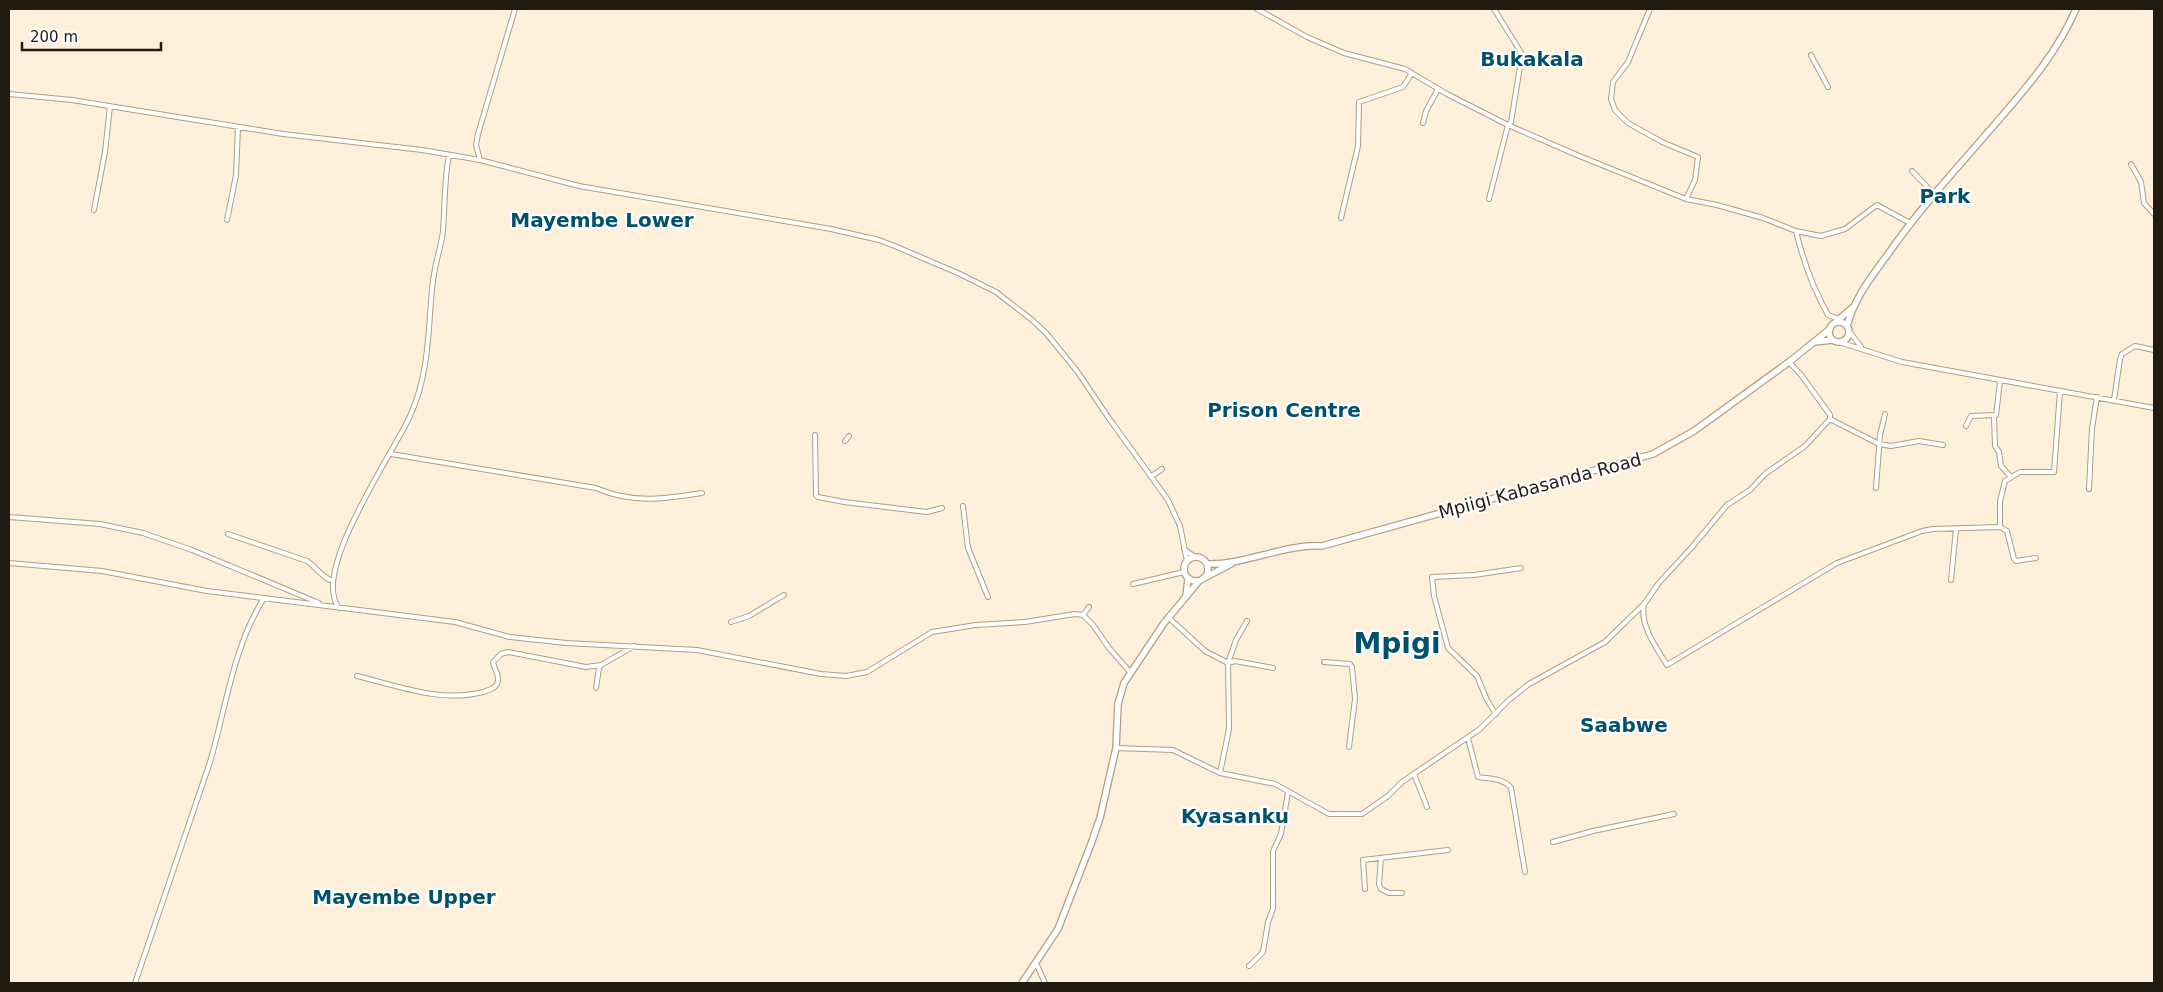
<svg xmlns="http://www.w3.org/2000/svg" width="2163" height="992" font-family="'DejaVu Sans',sans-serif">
  <rect width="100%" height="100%" fill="#fef0da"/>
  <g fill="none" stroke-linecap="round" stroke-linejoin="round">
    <defs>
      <path id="minor" d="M1257 9 1307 37 1344 53 1405 69 1447 94 1508 125 1577 155 1686 199 1717 205 1763 218 1796 231 1821 236 1845 229 1877 205 1910 223
        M1650 9 1628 62 1613 82 1611 99 1615 110 1628 123 1662 142 1698 157 1695 180 1686 199
        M1811 55 1828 87
        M9 94 72 100 283 134 422 150 480 160 579 186 831 229 879 240 897 247 960 274 996 292 1031 319 1046 333 1077 371 1108 417 1168 500 1180 526 1187 561
        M1423 123 1426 111 1438 89
        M480 160 476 145 478 134 515 9
        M2131 164 2141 182 2144 203 2154 214
        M1912 171 1934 194
        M1489 199 1508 125 1511 122 1522 54 1494 9
        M94 210 105 152 110 106
        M1341 218 1358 146 1359 102 1403 87 1412 73
        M227 220 236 175 238 127
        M1796 231C1803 261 1813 288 1828 315L1839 319
        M1849 331 1861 347
        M1842 343 1902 362 2154 408
        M2114 400 2120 359 2122 354 2135 346 2154 350
        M1994 417 1995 446 1999 452 2001 466 2010 476
        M1830 419 1879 444 1891 446 1919 441 1943 445
        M1966 426 1971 416 1996 415 2000 381
        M815 435 816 495 818 497 844 502 927 512 942 508
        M845 441 849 436
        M391 454 596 488C632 504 665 499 702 493
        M1152 476 1162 469
        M1876 488 1880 435 1885 414
        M2089 489 2092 428 2097 397
        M963 506 968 548 988 597
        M9 517 100 524 143 533 192 550 319 603
        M2000 527 2007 531 2014 559 2016 561 2036 558
        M228 534 307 561C316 567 322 577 332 581
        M1184 549 1195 557
        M9 563 102 571 207 591 455 622 510 637 566 643 697 650 821 674 846 676 867 672 932 632 976 625 1025 622 1075 614 1083 615 1093 625 1109 648 1130 672
        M1951 580 1956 529
        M1133 584 1184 572
        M1644 605C1640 626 1656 647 1667 665L1837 563 1922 531 1933 529 2000 527V501L2005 481 2020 472H2054L2060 391
        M339 608C310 572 393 454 410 416 427 379 428 341 431 301 432 293 432 284 434 275 436 259 441 248 443 231 445 205 444 181 449 155
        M1083 615 1089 607
        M1168 617 1205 651 1228 663 1235 661 1273 668
        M731 622 749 616 784 595
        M1324 662 1350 664 1352 667 1355 699 1349 747
        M357 676C398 686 441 703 483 692 489 690 497 688 498 681 499 675 494 668 493 662L501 654 508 652 586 667 601 665
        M596 688 599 668 601 665 634 646
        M1496 714 1487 700 1477 676 1448 648 1434 596 1432 577 1474 575 1521 568
        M1468 738 1478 777C1489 779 1504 778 1511 788L1525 872
        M1116 748 1173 750 1220 773 1275 784 1329 814H1362L1388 796 1402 782 1480 729 1509 700 1529 684 1605 642 1645 603 1658 584 1692 547 1727 505 1750 490 1765 474 1805 446 1830 419V415L1802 376 1789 362
        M1220 773 1229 729 1228 663 1236 640 1247 621
        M1414 774 1427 807
        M1553 842 1593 831 1674 814
        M1381 858 1379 884 1381 889 1389 893H1402
        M1365 889 1363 860 1448 850
        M1036 963 1045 983
        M1249 966 1263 952 1268 922 1273 909V851L1281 834 1288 792
        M135 983 210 762C226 708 233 647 264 598"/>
      <path id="secondary" d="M1829 332a10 10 0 1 1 20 0a10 10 0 1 1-20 0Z
        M1836 322 1852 308
        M1847 326C1855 297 1870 279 1888 254 1920 208 1959 166 1996 123 2027 87 2057 53 2076 9
        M1814 342 1833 340
        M1184 569a12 12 0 1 1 24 0a12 12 0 1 1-24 0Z
        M1207 564C1246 565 1283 544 1322 546L1653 454 1694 431 1789 362 1830 329
        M1206 577 1231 564
        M1186 596 1188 579
        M1022 983 1058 929 1091 844 1100 818 1116 748 1118 704 1124 683 1164 623 1199 581"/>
    </defs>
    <use href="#minor" stroke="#af9f84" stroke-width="6"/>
    <use href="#secondary" stroke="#af9f84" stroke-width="8"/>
    <use href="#minor" stroke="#fff" stroke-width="4"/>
    <use href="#secondary" stroke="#fff" stroke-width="5.5"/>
  </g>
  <g text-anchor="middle" stroke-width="4.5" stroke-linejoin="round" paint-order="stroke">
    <g font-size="18" fill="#221b11" stroke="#fff">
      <text transform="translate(1540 486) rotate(-15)" y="6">Mpiigi Kabasanda Road</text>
    </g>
    <g font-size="20" font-weight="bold" fill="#00516b" stroke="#fff">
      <text x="1532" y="66">Bukakala</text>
      <text x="1945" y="203">Park</text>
      <text x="602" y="227">Mayembe Lower</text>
      <text x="1284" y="417">Prison Centre</text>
      <text x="1624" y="732">Saabwe</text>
      <text x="1235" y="823">Kyasanku</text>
      <text x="404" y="904">Mayembe Upper</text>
    </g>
    <g font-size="28" font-weight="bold" fill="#00516b" stroke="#fff">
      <text x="1397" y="653">Mpigi</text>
    </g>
  </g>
  <rect width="2163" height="992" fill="none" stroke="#221b11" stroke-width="20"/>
  <path d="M22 42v8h139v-8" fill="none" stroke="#221b11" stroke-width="2.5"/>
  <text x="30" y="42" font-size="15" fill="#221b11" stroke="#ffffff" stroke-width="4" paint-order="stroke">200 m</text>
</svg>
